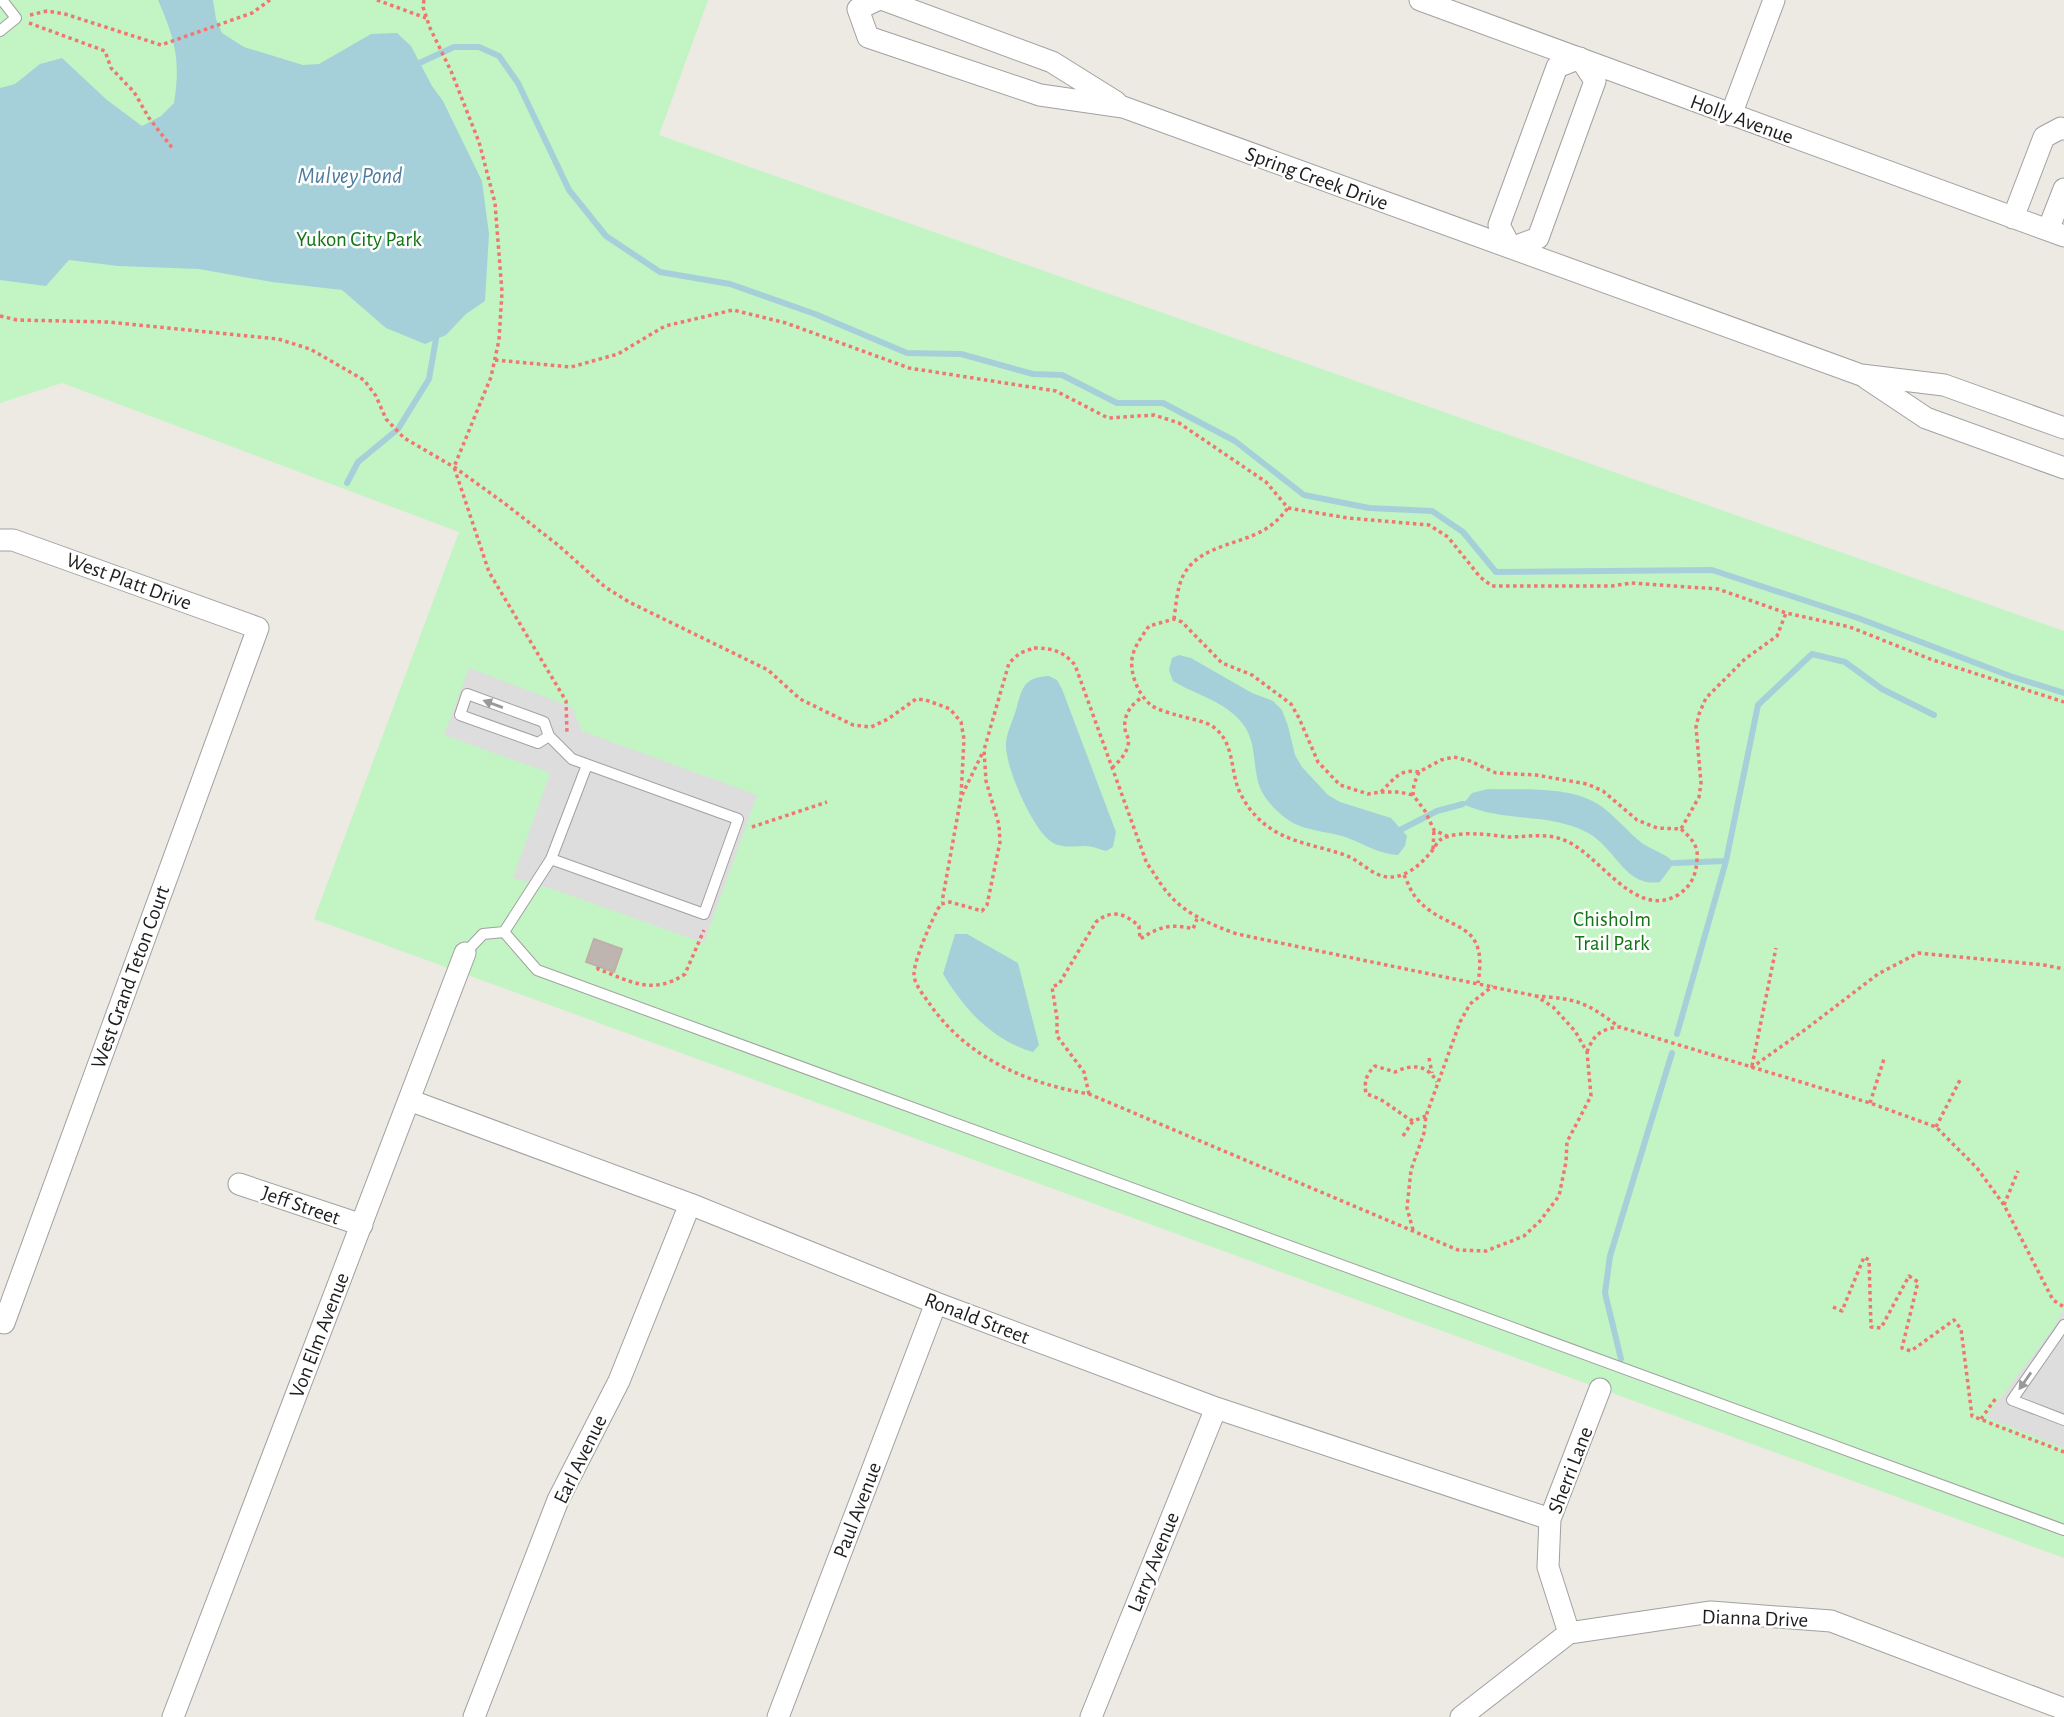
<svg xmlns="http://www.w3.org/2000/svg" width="2064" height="1717" font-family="'Alegreya Sans',sans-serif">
  <rect width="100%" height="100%" fill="#ede9e3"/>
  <path fill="#c2f5c3" d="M0 0H708L659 135 2064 631V1558L314 919 459 532 62 383 0 403Z"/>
  <path fill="#ddd" d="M469 668 572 707 582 731 757 795 704 943 552 889 513 878 550 773 444 735Z
    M2064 1308V1448L1986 1417 2053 1329Z"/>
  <path fill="#a6d0d9" d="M158 0H213L216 19 222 33 244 47 303 65 319 64 371 34 397 33 411 46 432 86 443 101 482 181 489 234 485 301 466 314 446 335 425 344 386 328 342 290 272 282 199 269 118 266 69 260 46 286 0 280V88L15 84 40 64 62 58 107 100 142 126 161 116 174 103C181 61 175 39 158 0Z
    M1179 655 1191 658 1252 693 1273 701 1282 710 1288 726 1295 755 1302 767 1328 795 1340 802 1391 818 1407 836 1405 846 1398 855C1378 854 1361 842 1342 836 1328 832 1313 831 1300 826 1285 821 1264 801 1259 785 1253 766 1256 744 1245 727 1230 703 1196 695 1173 681L1169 670 1172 658Z
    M1049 676 1057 680 1062 689 1116 832 1113 847 1106 851C1099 849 1092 846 1085 846 1073 846 1059 849 1049 840 1031 825 1004 765 1006 742 1007 732 1013 720 1016 710 1022 689 1023 677 1049 676Z
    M1488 789C1523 790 1571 785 1601 806 1616 817 1628 832 1642 843 1653 851 1666 853 1674 863L1660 882C1625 888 1616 848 1588 833 1550 812 1503 823 1463 804L1472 793Z
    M955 934H967L1018 963 1039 1045 1033 1052C992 1040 965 1010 943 974Z"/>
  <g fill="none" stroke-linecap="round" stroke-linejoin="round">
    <path stroke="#a6d0d9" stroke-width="6" d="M413 66 454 47H479L499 56 518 83 569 190 606 236 660 272 730 284 815 314 907 353 961 354 1033 374 1062 375 1117 403H1163L1235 441 1304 495 1369 508 1432 511 1463 532 1496 572 1712 570 1858 618 2010 676 2064 693
      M347 483 358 462 398 429 429 379 436 339
      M1400 830 1437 811 1463 804
      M1674 863 1726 861
      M1677 1034 1726 861 1758 705 1812 654 1845 662 1882 689 1934 715
      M1621 1359 1605 1293 1610 1256 1672 1053"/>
  </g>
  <path fill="#beb5b0" stroke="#beafa7" stroke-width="2" d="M594 939 622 949 614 972 586 962Z"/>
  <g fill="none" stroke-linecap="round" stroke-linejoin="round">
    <defs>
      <path id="service" d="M0 31 16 18 2 0
        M549 736 538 743 460 715 467 694 544 722 549 736 572 759 738 819 704 914 551 859
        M504 932 551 859 587 765
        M465 953 483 934 504 932 537 970 2064 1530
        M2064 1325 2012 1400 2064 1420"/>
      <path id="minor" d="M877 0 858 9 868 37 1040 95 1123 107 1861 375 1944 385 2064 428
        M884 0 1052 62 1116 102
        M1420 0 2064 236
        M1580 58 1595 81 1538 238 1511 248 1499 225 1557 67Z
        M1731 115 1774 0
        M2013 218 2044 137 2061 128 2064 129
        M2048 230 2064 189
        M1866 378 1926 418 2064 468
        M0 540H13L258 628 4 1323 0 1321
        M409 1100 690 1204 936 1303 1216 1408 1550 1519
        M239 1184 362 1225
        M1569 1633 1548 1567 1550 1519 1600 1389
        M173 1717 465 953
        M474 1717 558 1500 619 1381 690 1204
        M778 1717 936 1303
        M1091 1717 1216 1408
        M1461 1717 1569 1633 1711 1612 1831 1621 2064 1709"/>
    </defs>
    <use href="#service" stroke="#a1a1a1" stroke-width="12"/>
    <use href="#minor" stroke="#a1a1a1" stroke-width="23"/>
    <path stroke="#f07671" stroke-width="3.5" stroke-dasharray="3.5 3.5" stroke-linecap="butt" d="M377 0 426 18
      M424 0 423 7 430 28 451 71 479 142 495 203 502 292 499 340 491 377 454 467 489 572 566 701 567 733
      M30 15 47 11 65 14 161 45 252 13 270 0
      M29 23 105 51 111 68 134 92 149 118 173 149
      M0 316 17 320 108 322 278 339 310 349 364 380 376 396 386 419 404 438 454 467 504 503 558 545 605 587 629 602 768 670 800 699 853 725 871 727 888 719 916 699 926 700 950 709 961 722 964 739 961 797 942 902
      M495 360 571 367 618 354 665 326 733 310 786 323 909 368 1056 391 1108 418 1154 415 1179 423 1266 482 1288 508 1348 518 1429 525 1448 537 1480 577 1492 586H1612L1631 583 1718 589 1786 613 1850 627 1930 659 2064 702
      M1174 619C1176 605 1177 588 1183 576 1198 546 1238 545 1264 530 1274 524 1281 517 1288 508
      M1034 648C1052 648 1063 651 1075 665L1147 864C1153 871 1157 879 1163 887 1182 913 1207 923 1237 934L1536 996 1553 1007 1575 1031 1587 1052 1591 1096 1567 1142 1566 1162 1559 1196 1540 1221 1524 1236 1486 1251 1458 1250 1089 1094C1025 1083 966 1057 929 1003 923 994 914 984 914 974 914 960 933 916 941 904L950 902 982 911 987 905 1000 842 999 825 986 781 984 750 1009 663 1020 653Z
      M1112 768C1119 761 1126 755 1128 745 1130 738 1126 736 1125 729 1123 715 1132 703 1143 697
      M1419 772 1414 784 1413 795 1425 811 1434 830 1449 837
      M1381 792H1399L1413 795
      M962 795 983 752
      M752 827 827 802
      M1681 829C1691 838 1699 846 1697 860 1696 876 1691 886 1678 895 1633 921 1598 850 1561 839 1544 833 1526 837 1508 837 1498 836 1487 834 1477 834 1467 833 1449 834 1440 840 1437 842 1434 849 1431 852 1418 868 1398 884 1377 874 1366 869 1357 859 1345 855 1313 844 1279 842 1255 815 1248 808 1241 796 1238 788 1230 766 1234 741 1212 726 1202 720 1188 719 1177 715 1169 713 1159 710 1152 706 1138 695 1128 671 1133 654 1136 644 1143 635 1149 626L1174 619 1182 622 1222 663 1252 675 1291 704 1299 718 1318 762 1340 785 1368 794 1381 792C1393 780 1400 768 1419 772L1441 760 1454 757 1470 761 1496 773 1536 775 1587 784 1603 791 1637 820 1657 828 1681 829 1699 797 1701 783 1696 727 1699 714 1706 698 1745 659 1777 636 1786 613
      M1433 849 1434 830
      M1404 875C1408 883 1411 892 1417 899 1448 934 1489 917 1478 983
      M598 967V969C630 981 652 996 685 974L704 930
      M1535 996C1577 999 1584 1001 1618 1026
      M1587 1052C1594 1034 1601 1029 1620 1027L1870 1103 1936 1127 1977 1168 2004 1205 2053 1300 2064 1307
      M1429 1058 1432 1073
      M1752 1066 1776 948
      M1751 1068 1806 1029 1878 974 1918 953 2044 965 2064 969
      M1089 1094 1084 1072 1057 1036V1018L1052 987 1059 984 1096 922C1112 909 1124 913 1139 926L1140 939C1159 927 1171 923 1193 929L1197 919
      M1870 1103 1884 1059
      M1426 1116 1413 1121C1396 1112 1384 1098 1366 1094 1364 1081 1366 1075 1375 1066L1395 1072C1412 1064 1427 1064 1437 1082
      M1936 1127 1960 1080
      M1403 1136 1413 1121
      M2004 1205 2018 1171
      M1413 1230 1407 1208 1411 1170 1424 1133 1426 1116 1460 1022 1470 1004 1493 986
      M1833 1307 1842 1311 1864 1257 1869 1260 1871 1327 1881 1328 1909 1276 1918 1282 1902 1348 1911 1351 1954 1320 1961 1329 1972 1416 2064 1452
      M1981 1419 1996 1398"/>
    <use href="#service" stroke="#fff" stroke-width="10"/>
    <use href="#minor" stroke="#fff" stroke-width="21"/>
  </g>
  <defs><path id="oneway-solid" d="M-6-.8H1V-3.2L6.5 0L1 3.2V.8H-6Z" transform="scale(1.75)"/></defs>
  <g fill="#999">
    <use href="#oneway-solid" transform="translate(493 704) rotate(-160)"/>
    <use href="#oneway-solid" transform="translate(2025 1381) rotate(125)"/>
  </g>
  <g text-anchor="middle" stroke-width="5" stroke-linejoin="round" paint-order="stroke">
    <g font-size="21" fill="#1d1d1d" stroke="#fff">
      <text transform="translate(1742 119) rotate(20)" y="7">Holly Avenue</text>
      <text transform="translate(1317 178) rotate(20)" y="7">Spring Creek Drive</text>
      <text transform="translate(129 581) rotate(20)" y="7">West Platt Drive</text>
      <text transform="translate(130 977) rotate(-70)" y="7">West Grand Teton Court</text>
      <text transform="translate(301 1205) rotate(19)" y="7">Jeff Street</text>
      <text transform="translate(977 1318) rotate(21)" y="7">Ronald Street</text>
      <text transform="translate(319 1335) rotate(-69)" y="7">Von Elm Avenue</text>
      <text transform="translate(580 1459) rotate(-64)" y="7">Earl Avenue</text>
      <text transform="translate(1570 1470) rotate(-69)" y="7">Sherri Lane</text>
      <text transform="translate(857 1510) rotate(-69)" y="7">Paul Avenue</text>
      <text transform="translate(1153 1562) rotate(-68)" y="7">Larry Avenue</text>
      <text transform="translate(1755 1618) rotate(2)" y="7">Dianna Drive</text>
    </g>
    <g font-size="21" fill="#127414" stroke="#fff">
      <text x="359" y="246">Yukon City Park</text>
      <text x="1612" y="926">Chisholm<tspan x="1612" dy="24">Trail Park</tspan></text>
    </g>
    <g font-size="23" font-style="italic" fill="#4d7b9f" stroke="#fff">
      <text x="350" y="183">Mulvey Pond</text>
    </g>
  </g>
</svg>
